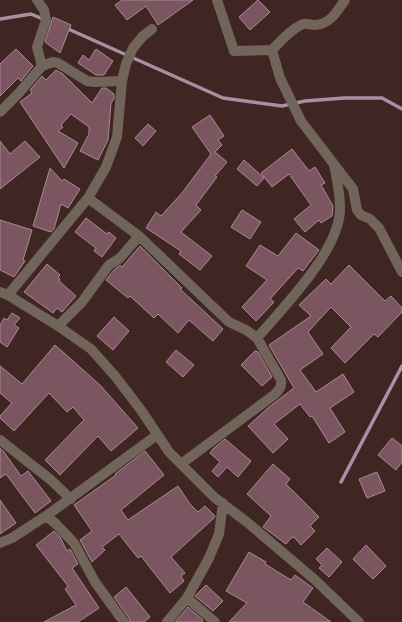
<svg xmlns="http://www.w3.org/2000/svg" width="402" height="622" font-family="'PT Sans',sans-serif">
  <rect width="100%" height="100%" fill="#3f2623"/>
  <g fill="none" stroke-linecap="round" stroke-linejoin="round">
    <path stroke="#a88fa1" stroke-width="3.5" d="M0 19 31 14 43 19
      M66 28 223 98 282 106 305 101 344 98H382L402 109
      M341 482 402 366"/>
  </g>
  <path fill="#7b5661" stroke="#a88a93" d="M122 0H193L158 25 146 6 127 20 115 5Z
    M258 0 270 12 250 30 239 17Z
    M53 17 71 25 60 53 45 42Z
    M16 49 33 66 21 81 18 78 0 96V64Z
    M96 49 113 61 104 75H96L78 63 83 55 89 60Z
    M56 70 63 74 92 103 102 88H106L114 94V99L111 103 108 140 98 160 80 151 89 134V127L71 114 61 125 63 127 58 131 78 143 64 168 20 102 32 93 30 90 42 76 46 80Z
    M210 115 224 136 218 140 222 145 215 152 227 162 215 176 217 177 196 205 201 210 181 232 212 256 200 270 179 254 181 251 146 228 156 212 161 216 182 193 211 154 192 127Z
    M148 124 156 131 143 146 135 138Z
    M0 141 10 154 25 141 40 157 0 189Z
    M292 149 309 171 315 167 325 183 321 185 333 206 332 216 321 223 319 220 305 232 294 219 311 205 289 174 272 187 261 173Z
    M244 160 264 178 257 186 237 169Z
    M50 168 62 181 64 179 80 189 68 208 61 204 54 229 51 232 33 226Z
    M242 210 261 222 250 239 231 227Z
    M86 218 107 234 109 232 116 238 102 257 94 251 96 248 75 232Z
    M0 220 32 230 23 260 25 261 14 277 0 270Z
    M296 233 319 250 303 271 298 268 270 299 274 302 256 321 242 307 267 280 246 266 260 245 278 256Z
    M140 246 182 288 180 289 223 329 213 341 189 320 178 333 158 314 154 318 130 296 128 298 106 280 114 270 120 265 122 267Z
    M47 264 60 275 58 277 60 279 59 281 76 296 62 312 57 308 53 313 24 292Z
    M349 265 385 301 391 296 402 308V312L378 337 374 334 345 363 331 348 351 327 331 307 308 332 323 354 300 370 316 392 343 374 354 392 330 408 345 432 329 443 312 416 310 417 300 404 274 424 288 439 273 453 248 426 269 407 294 388 269 345 311 316 299 305 326 279 331 284Z
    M12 313 20 318 14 325 19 328 7 347 0 342V325L4 318 7 320Z
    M114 317 129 331 113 350 97 336Z
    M55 345 100 385 138 428 111 451 98 436 60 475 45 460 84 420 73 407 67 412 49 393 14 431 0 418V416L12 403 0 393V366L22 384Z
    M176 350 194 365 183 377 166 362Z
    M255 351 258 352 272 377 262 386 241 365Z
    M392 438 402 446V462L396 470 378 455Z
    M225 439 251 461 238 477 227 467 218 477 212 471 220 462 210 453 214 448Z
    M0 448 4 452 21 476 28 471 51 501 35 513 6 474 0 478Z
    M145 451 164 475 121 510 128 520 178 486 190 504 198 512 205 506 215 516 214 518 171 557 185 573 181 576 184 581 170 593 141 556 138 558 119 534 102 547 105 550 92 562 80 540 92 531 74 505 116 475 115 474Z
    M273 464 290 479 286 484 319 517 310 526 315 531 301 545 294 537 293 538 292 537 286 544 263 527 271 516 247 494Z
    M377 472 385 491 367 498 359 479Z
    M0 500 16 523 0 534Z
    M54 531 60 537 67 551 70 549 78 564 72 568 99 608 78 622H44L76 605 65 589 68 586 36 545Z
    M366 545 386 566 373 579 353 559Z
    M327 548 342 562 329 577 319 568 322 565 316 559Z
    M249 552 266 562 265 564 291 580 295 575 313 588 303 602 331 622H229L247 603 226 591Z
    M206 585 223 601 213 611 195 596Z
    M126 587 150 617 144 622H130L129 618 114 597Z
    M188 607 203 620 202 622H175Z"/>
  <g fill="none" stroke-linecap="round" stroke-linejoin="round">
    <path stroke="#71645a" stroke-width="10" d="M37 0 44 10 46 20 37 47 42 66
      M217 0 234 51 272 50 280 78 301 121 353 189 357 210 361 215 370 219 379 228 402 272
      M272 50C281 41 291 29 303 24 307 23 311 25 315 25 331 24 337 11 345 0
      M0 112 18 94 42 66 53 62 58 63 87 81 95 82 122 81
      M88 198 139 236 229 322 246 330 257 338 281 380C282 387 279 390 274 395L181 464
      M0 292 8 295 58 326 91 349 115 376 141 410 169 452 214 497 248 523 314 579 359 622
      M8 295 88 198 106 167 117 137 122 81 126 64 133 48 143 36 152 29
      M58 326 82 302 109 265 120 258 139 236
      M257 338C283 308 341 249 340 208 340 194 337 179 334 165
      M0 440 51 480 71 499
      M46 516 55 523 74 543 95 582 124 622
      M0 543 12 538 46 516 157 435
      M187 598 215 622
      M167 622 187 598 209 558 219 534 223 503"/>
  </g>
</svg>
